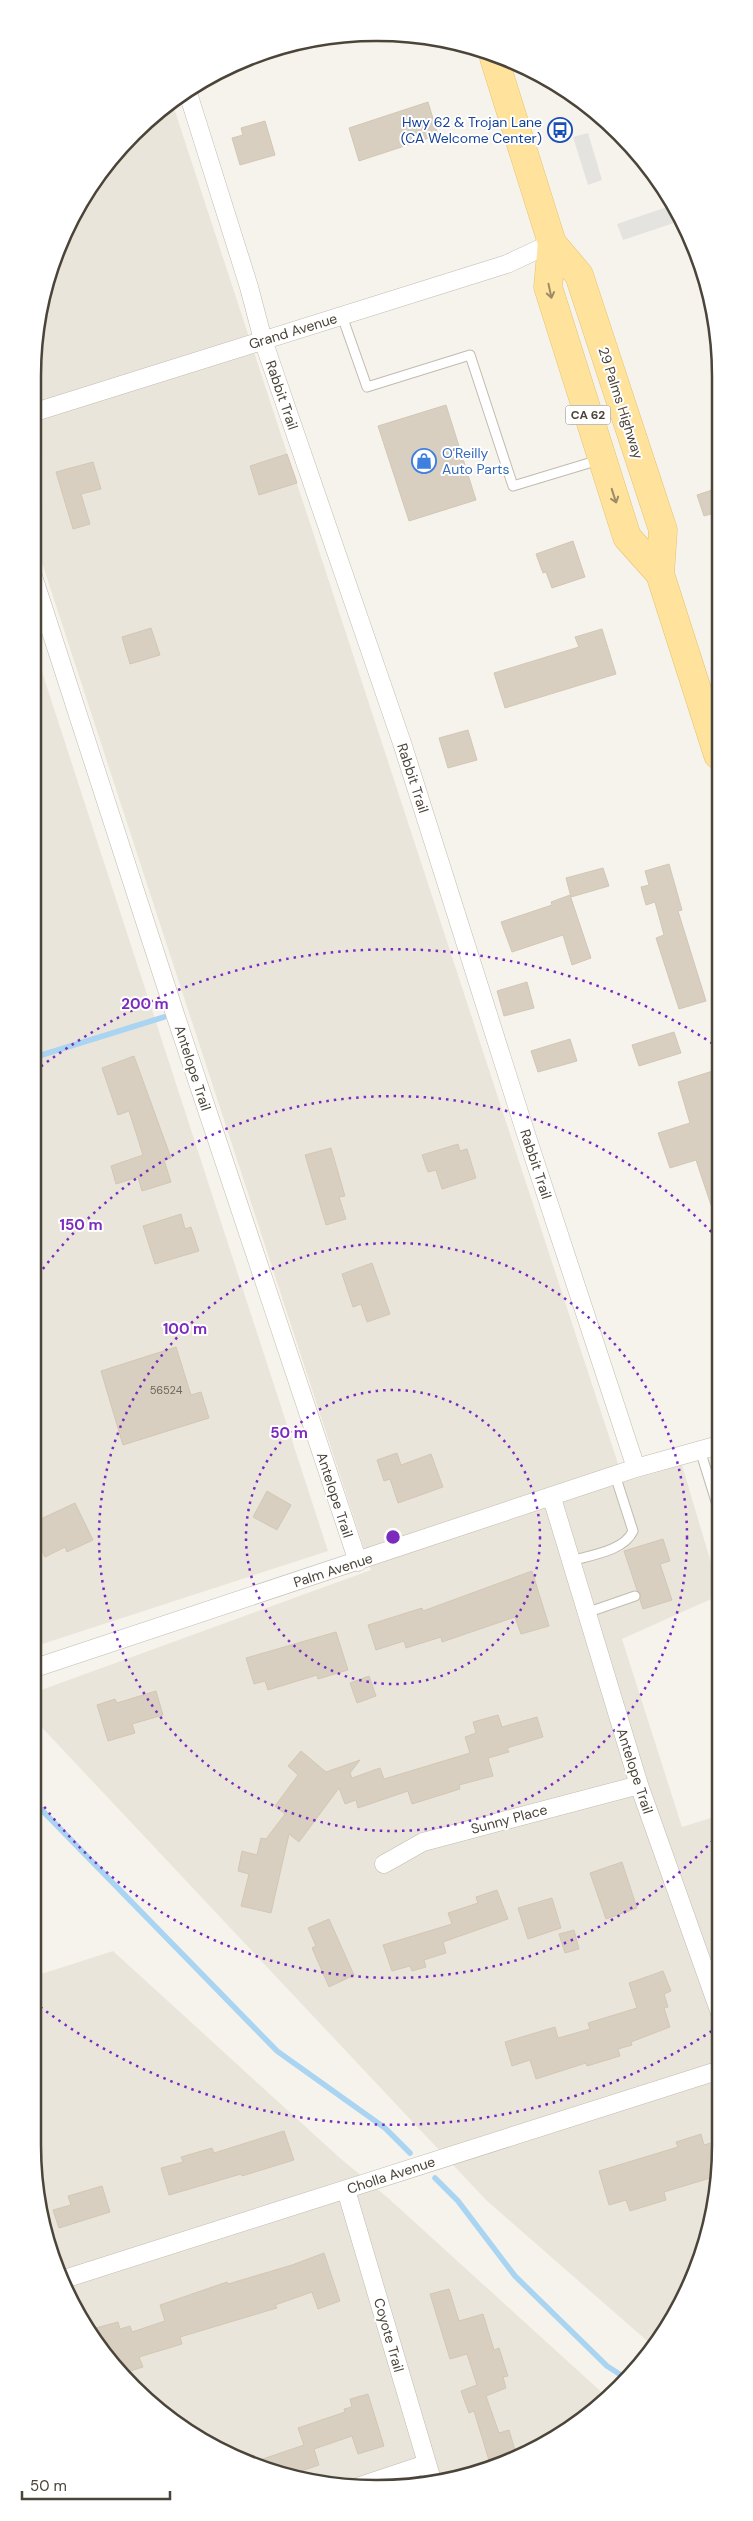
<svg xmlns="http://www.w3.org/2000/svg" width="753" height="2521" font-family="'DM Sans',sans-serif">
  <rect width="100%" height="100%" fill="#f6f3ec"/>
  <path fill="#eae5da" d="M172 102 624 1482 682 1465 720 1593V1595L622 1639 682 1827 720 1815V2144L714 2211 674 2317 653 2346 486 2200 33 1718V1693L371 1570 33 535V376L39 310 59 245 90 186 133 133Z
    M32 641 328 1551 33 1647H32Z
    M113 1951 341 2159 387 2197 607 2397 586 2418 528 2453 466 2477 354 2488 287 2477 225 2453 167 2418 118 2372 59 2276 39 2211 33 2145 32 1977Z"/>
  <path fill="#e5e3e0" d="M588 133 602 180 588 185 573 137Z
    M670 206 680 221 623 240 617 224Z"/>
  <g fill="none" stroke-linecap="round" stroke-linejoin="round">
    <path stroke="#a9d4f2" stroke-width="5.5" d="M32 1058 164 1017
      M32 1800 277 2051 385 2128 410 2153
      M435 2178 458 2201 515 2276 607 2366 627 2379"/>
  </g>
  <path fill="#d8cfc1" stroke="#d3c7b4" d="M428 102 438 135 359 161 349 128Z
    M265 121 275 155 240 165 232 138 243 135 241 128Z
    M446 405 476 500 409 521 378 426Z
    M287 454 297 483 259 495 250 466Z
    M93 462 101 489 81 494 90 524 73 529 56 472Z
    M718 488V512L704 516 697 495Z
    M573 541 585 577 552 588 546 572 543 573 536 554Z
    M151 628 160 655 130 664 122 637Z
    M602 629 616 674 505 708 494 673 579 647 575 637Z
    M468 730 477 760 448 768 439 738Z
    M669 864 682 910 678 911 706 1001 679 1009 656 938 664 935 655 902 646 905 641 887 649 885 645 871Z
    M603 868 609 886 571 897 566 878Z
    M570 895 591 958 572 965 563 935 512 952 501 922 552 905 551 902Z
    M527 982 534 1008 504 1016 497 991Z
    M674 1032 681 1053 639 1066 632 1045Z
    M570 1039 577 1061 538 1072 531 1051Z
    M134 1056 171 1158 164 1160 171 1182 142 1191 138 1177 116 1184 111 1166 143 1155 129 1111 118 1115 102 1068Z
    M719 1069V1219L716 1220 696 1160 670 1168 658 1133 690 1123 678 1082Z
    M458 1144 460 1151 467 1149 476 1178 442 1189 436 1170 428 1172 422 1155Z
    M331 1148 345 1196 339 1197 346 1219 326 1225 305 1155Z
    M181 1214 185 1229 191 1227 199 1251 155 1264 143 1226Z
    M372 1263 390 1314 367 1322 361 1304 353 1307 342 1274Z
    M176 1347 191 1395 201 1392 209 1418 123 1445 101 1371Z
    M397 1453 401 1465 431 1454 443 1487 398 1503 390 1479 384 1481 377 1460Z
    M267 1491 291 1505 277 1530 253 1517Z
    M75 1503 93 1540 67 1552 65 1547 45 1557 32 1530V1523Z
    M663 1539 670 1561 660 1564 672 1600 643 1609 640 1600 641 1594 637 1590 624 1551Z
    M532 1571 549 1626 521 1634 515 1617 442 1642 441 1637 406 1648 404 1641 376 1650 368 1625 422 1608 423 1611Z
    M336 1632 348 1670 318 1679 317 1675 268 1690 265 1681 254 1684 246 1658Z
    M369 1676 376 1696 357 1703 350 1683Z
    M156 1691 163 1715 132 1724 135 1733 108 1741 97 1705 115 1699 117 1703Z
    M498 1715 502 1727 537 1717 543 1737 507 1748 509 1752 488 1758 493 1776 459 1785 460 1789 412 1804 408 1791 358 1808 356 1800 345 1804 339 1788 299 1842 289 1834 271 1913 241 1906 249 1874 238 1871 242 1851 257 1855 261 1838 266 1839 285 1814 275 1806 298 1775 288 1766 301 1751 326 1772 360 1760 350 1773 352 1778 380 1768 384 1779 470 1753 465 1737 476 1733 473 1722Z
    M622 1862 637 1908 606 1919 590 1873Z
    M497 1890 508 1919 443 1942 446 1953 424 1960 426 1967 412 1971 410 1966 392 1971 383 1945 452 1924 448 1913 478 1903 476 1897Z
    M552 1898 561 1928 528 1939 518 1908Z
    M329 1919 354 1975 329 1987 312 1948 316 1946 308 1928Z
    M574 1930 579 1949 565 1953 559 1934Z
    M663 1971 671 1991 664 1994 668 2007 664 2008 670 2027 631 2042 632 2045 618 2049 620 2056 587 2066 586 2063 536 2079 530 2060 512 2066 505 2042 555 2027 558 2038 590 2029 588 2023 637 2008 629 1983Z
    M284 2131 294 2160 242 2176 241 2174 169 2195 161 2168 183 2162 181 2157 212 2148 214 2153Z
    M701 2134 704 2145 714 2142 719 2157 717 2176 664 2192 666 2200 630 2211 626 2200 609 2205 599 2171 678 2147 676 2142Z
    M102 2186 110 2212 59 2228 53 2210 71 2205 68 2196Z
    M324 2253 340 2301 318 2309 312 2292 275 2305 277 2308 180 2337 182 2344 139 2357 143 2367 121 2374 112 2351 106 2352 92 2329 118 2322 120 2329 130 2326 132 2332 165 2321 160 2305 227 2282 228 2284 292 2265Z
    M449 2289 459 2321 483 2314 494 2350 499 2348 508 2376 503 2377 506 2388 486 2396 499 2433 509 2430 517 2457 491 2467 474 2411 469 2413 461 2391 477 2385 467 2354 450 2359 430 2294Z
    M368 2394 384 2446 358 2454 352 2436 314 2449 319 2465 286 2476 251 2463 304 2445 298 2428 345 2412 344 2409 352 2407 350 2399Z"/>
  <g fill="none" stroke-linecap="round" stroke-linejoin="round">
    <defs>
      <path id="service" d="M342 316 367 387 470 355 513 486 599 460
        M700 1450 719 1511
        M571 1561C591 1555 624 1551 633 1531L615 1475
        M586 1613 635 1596"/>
      <path id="minor" d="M187 90 249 287 263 340 402 743 525 1131 636 1468
        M32 413 507 264 552 243
        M32 573 175 1014 358 1562
        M552 1498 639 1785 720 2013
        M32 1669 636 1468 719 1445
        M384 1864 423 1842 639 1785
        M346 2190 432 2480
        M61 2280 720 2070
        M357 2487 426 2464"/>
      <path id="primary" d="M494 58 552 243 548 287 627 537 660 574
        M552 243 579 275 663 530 660 574 718 755"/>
    </defs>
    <use href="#service" stroke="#c2bbae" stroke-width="11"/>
    <use href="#minor" stroke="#c2bbae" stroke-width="19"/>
    <use href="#primary" stroke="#e6c16a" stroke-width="29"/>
    <use href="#service" stroke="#fff" stroke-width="9"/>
    <use href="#minor" stroke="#fff" stroke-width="18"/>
    <use href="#primary" stroke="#ffe39c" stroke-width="28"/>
  </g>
  <defs><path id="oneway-shaft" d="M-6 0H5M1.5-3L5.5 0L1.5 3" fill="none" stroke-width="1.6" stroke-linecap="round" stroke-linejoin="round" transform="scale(1.25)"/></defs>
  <g stroke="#9c8c66">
    <use href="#oneway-shaft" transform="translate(550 291) rotate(78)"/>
    <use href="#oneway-shaft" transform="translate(614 496) rotate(72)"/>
  </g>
  <g fill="none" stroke="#7b2cbf" stroke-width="2.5" stroke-dasharray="2.5 5">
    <circle cx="393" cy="1537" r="147"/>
    <circle cx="393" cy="1537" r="294"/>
    <path d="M718 1835A441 441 0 0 1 34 1793M34 1281A441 441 0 0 1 718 1239"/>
    <path d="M718 2027A588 588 0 0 1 35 2003M35 1071A588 588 0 0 1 718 1047"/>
  </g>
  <defs>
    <symbol id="bus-ring" viewBox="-11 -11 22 22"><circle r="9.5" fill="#fff" stroke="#1a4fb4" stroke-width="1.5"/><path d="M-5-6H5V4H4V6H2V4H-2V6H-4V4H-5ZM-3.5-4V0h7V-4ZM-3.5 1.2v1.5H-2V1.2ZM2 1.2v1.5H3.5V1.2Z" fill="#1a4fb4"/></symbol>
    <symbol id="shop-ring" viewBox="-11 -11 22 22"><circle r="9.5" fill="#fff" stroke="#3f7fe0" stroke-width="1.5"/><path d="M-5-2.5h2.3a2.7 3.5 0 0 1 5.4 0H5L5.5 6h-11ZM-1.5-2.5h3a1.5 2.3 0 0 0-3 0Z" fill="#3f7fe0"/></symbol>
  </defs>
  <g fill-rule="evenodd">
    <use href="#bus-ring" x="546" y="116" width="28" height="28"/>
    <use href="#shop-ring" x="410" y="447" width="28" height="28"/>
  </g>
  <g text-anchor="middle" stroke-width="4" stroke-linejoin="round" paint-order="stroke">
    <g font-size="11" fill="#6e675b">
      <text x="166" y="1394">56524</text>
    </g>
    <rect fill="#fff" stroke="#817c74" stroke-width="1" x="565.5" y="405.5" width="45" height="19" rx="4"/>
    <g font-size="12" font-weight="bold" fill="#4b4439">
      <text x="588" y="419">CA 62</text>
    </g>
    <g font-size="14" fill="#164399" stroke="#fff" text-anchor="end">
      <text x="542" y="127">Hwy 62 &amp; Trojan Lane<tspan x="542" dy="16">(CA Welcome Center)</tspan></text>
    </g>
    <g font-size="14" fill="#4b4439" stroke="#fff">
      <text transform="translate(293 331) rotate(-17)" y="5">Grand Avenue</text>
      <text transform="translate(282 395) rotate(71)" y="5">Rabbit Trail</text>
      <text transform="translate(621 403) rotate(72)" y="5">29 Palms Highway</text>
      <text transform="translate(413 778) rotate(72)" y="5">Rabbit Trail</text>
      <text transform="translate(193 1068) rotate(72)" y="5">Antelope Trail</text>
      <text transform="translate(536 1164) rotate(72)" y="5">Rabbit Trail</text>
      <text transform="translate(335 1495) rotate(72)" y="5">Antelope Trail</text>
      <text transform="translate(333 1570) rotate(-18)" y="5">Palm Avenue</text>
      <text transform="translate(635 1771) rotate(72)" y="5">Antelope Trail</text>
      <text transform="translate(509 1819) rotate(-15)" y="5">Sunny Place</text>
      <text transform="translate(391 2175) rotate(-18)" y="5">Cholla Avenue</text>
      <text transform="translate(389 2335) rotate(74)" y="5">Coyote Trail</text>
    </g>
    <g font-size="14" fill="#366cbe" stroke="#fff" text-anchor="start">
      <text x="442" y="458">O'Reilly<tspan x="442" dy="16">Auto Parts</tspan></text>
    </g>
  </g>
  <path d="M0 0H753V2521H0ZM376 41H377A335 335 0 0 1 712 376V2145A335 335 0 0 1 377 2480H376A335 335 0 0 1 41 2145V376A335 335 0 0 1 376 41Z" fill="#fff" fill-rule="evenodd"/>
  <path fill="none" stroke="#4b4439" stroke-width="2.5" d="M376 41H377A335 335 0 0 1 712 376V2145A335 335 0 0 1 377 2480H376A335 335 0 0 1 41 2145V376A335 335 0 0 1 376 41Z"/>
  <circle cx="393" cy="1537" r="8" fill="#7b2cbf" stroke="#fff" stroke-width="2.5"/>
  <g font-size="15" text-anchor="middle" font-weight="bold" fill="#7b2cbf" stroke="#fff" stroke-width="4" stroke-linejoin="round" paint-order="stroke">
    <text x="145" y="1009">200 m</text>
    <text x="81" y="1230">150 m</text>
    <text x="185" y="1334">100 m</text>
    <text x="289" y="1438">50 m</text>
  </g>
  <path d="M22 2491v8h148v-8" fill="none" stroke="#4b4439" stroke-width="2.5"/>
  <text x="30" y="2491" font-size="15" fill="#4b4439" stroke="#ffffff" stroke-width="4" paint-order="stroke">50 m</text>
</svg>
